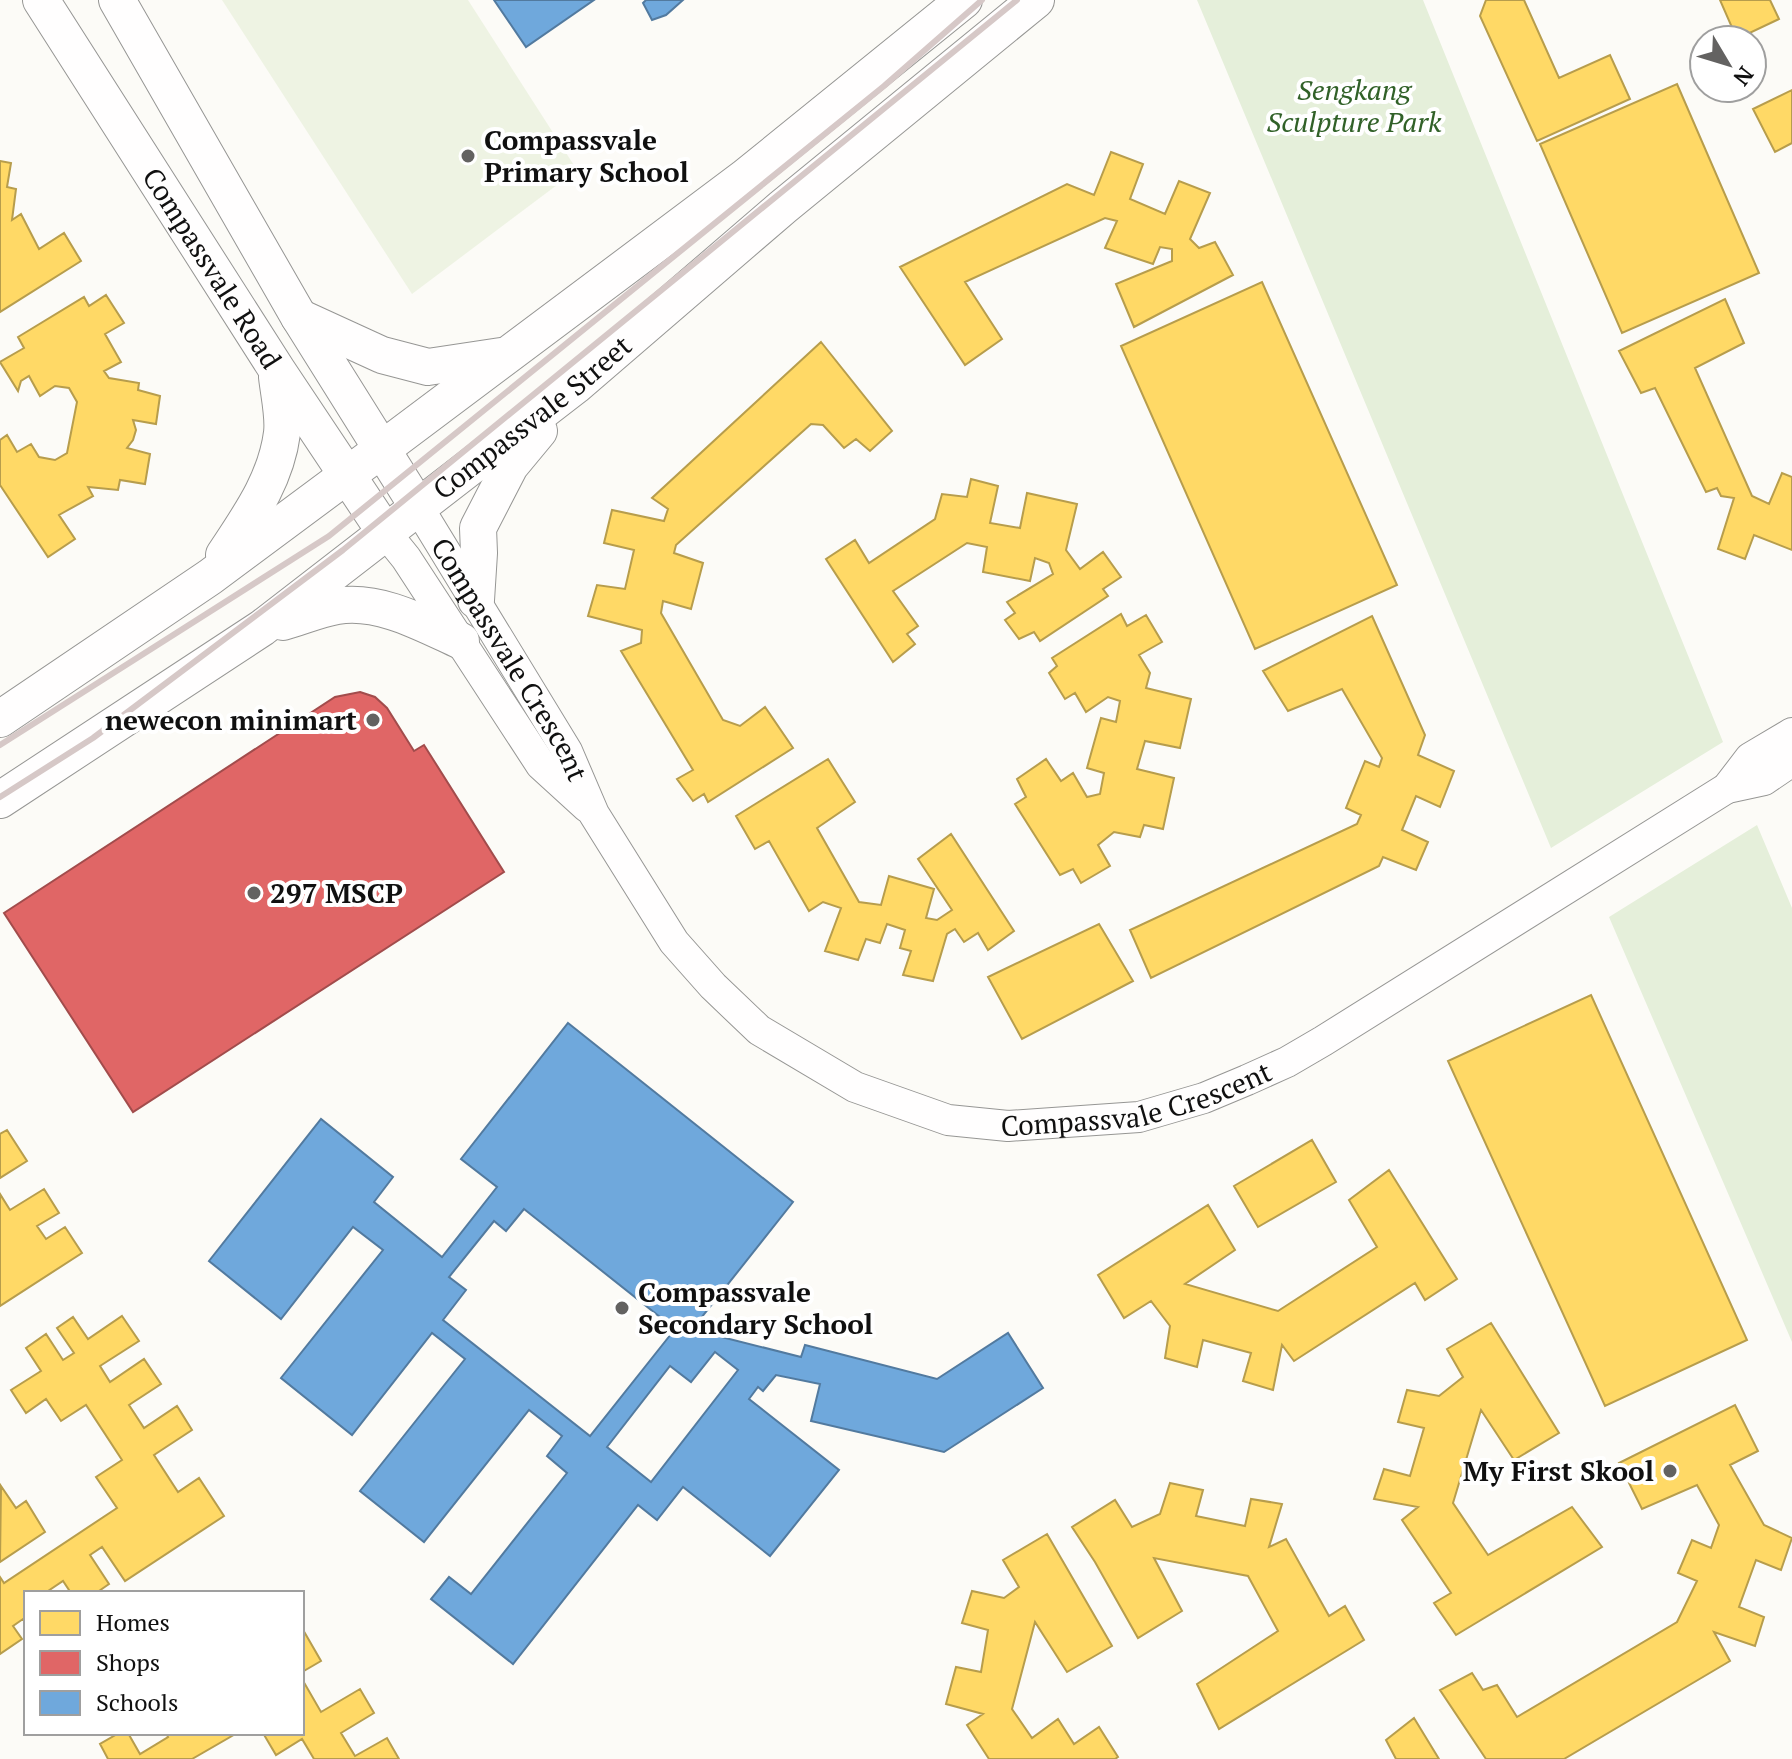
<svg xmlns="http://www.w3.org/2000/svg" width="1792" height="1759" font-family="'PT Serif',serif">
  <rect width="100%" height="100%" fill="#fcfbf7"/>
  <path fill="#e5efda" d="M1197 0H1423L1723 742 1551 848Z
    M1757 825 1792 908V1342L1609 917Z"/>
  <path fill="#eef3e3" d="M222 0H468L577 170 412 294Z"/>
  <path fill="#ffd966" stroke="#b79d4c" stroke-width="2" d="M1486 0H1524L1559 78 1610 55 1630 99 1537 141 1480 16Z
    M1720 0H1770L1779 19 1737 39Z
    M1677 84 1759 273 1622 333 1540 144Z
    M1792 90V143L1775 152 1753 109Z
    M1111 152 1143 164 1130 199 1165 214 1179 181 1210 193 1190 239 1199 248 1215 242 1233 275 1134 327 1116 284 1172 261V249L1160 247 1153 264 1105 248 1117 221 1105 218 965 282 1002 339 965 365 900 267 1067 184 1094 195Z
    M0 161 11 163 7 187 16 189 12 220 21 214 39 249 64 233 81 261 0 312Z
    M1262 282 1397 585 1255 649 1121 346Z
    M106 295 124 323 105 334 121 362 104 371 109 378 139 383 138 390 160 396 156 424 133 420 136 430 133 440 127 448 150 454 145 484 120 480 118 490 88 487 93 496 59 515 75 539 48 557 0 485V440L7 435 17 452 31 444 39 457 55 460 67 453 77 402 69 388 55 386 40 396 29 376 21 381 18 391 0 362 24 348 18 337 84 297 89 306Z
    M1725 299 1744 343 1695 368 1752 496 1769 504 1782 473 1792 477V550L1754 535 1745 559 1718 549 1734 498 1721 496 1717 488 1706 492 1655 388 1641 393 1619 351Z
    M821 342 892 431 870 451 856 439 844 448 823 425 811 424 676 545 674 553 703 563 691 609 663 601 661 613 723 720 740 726 765 707 793 748 708 802 704 794 693 801 677 779 693 770 621 651 641 643 642 630 588 616 597 585 625 589 634 550 604 543 612 510 664 521 668 509 652 498Z
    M971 479 998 486 990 523 1020 528 1027 493 1077 504 1066 550 1080 569 1103 552 1121 577 1103 589 1108 596 1040 641 1034 632 1019 639 1005 620 1015 613 1007 602 1053 574 1049 563 1035 558 1030 581 983 572 987 547 967 543 893 591 918 626 907 634 915 644 893 662 826 559 855 540 869 563 935 519 942 494 967 497Z
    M1121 614 1127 626 1146 615 1162 642 1139 655 1150 673 1146 688 1191 699 1180 748 1145 741 1137 769 1174 778 1163 829 1144 825 1140 837 1114 832 1098 845 1110 866 1081 883 1073 869 1060 875 1015 804 1026 797 1017 779 1046 759 1061 781 1073 773 1087 797 1100 794 1104 773 1087 768 1101 718 1116 722 1120 701 1108 697 1086 712 1075 693 1065 699 1049 673 1057 666 1052 658Z
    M1372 616 1425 735 1418 755 1454 771 1440 807 1416 796 1402 830 1428 842 1416 870 1383 857 1379 866 1151 978 1130 930 1357 824 1361 815 1346 808 1365 761 1379 767 1382 758 1342 689 1288 711 1263 671Z
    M828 759 855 802 817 828 859 902 881 905 889 876 934 889 926 918 937 920 952 910 918 859 951 834 1014 931 988 950 978 933 964 942 955 929 947 934 933 981 903 975 911 951 900 948 905 930 887 924 880 943 866 939 858 960 825 951 841 908 823 902 809 911 769 841 755 849 736 816Z
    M1099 924 1133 981 1022 1039 988 977Z
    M1591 995 1747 1340 1605 1406 1448 1061Z
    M7 1130 27 1161 0 1178V1134Z
    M1312 1140 1336 1182 1258 1227 1234 1186Z
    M1389 1170 1457 1279 1425 1300 1415 1283 1294 1361 1282 1345 1273 1390 1243 1381 1251 1353 1203 1340 1197 1367 1165 1358 1170 1326 1151 1301 1124 1318 1098 1275 1208 1205 1235 1250 1185 1284 1278 1311 1377 1247 1349 1200Z
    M44 1189 59 1213 37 1226 46 1239 65 1227 82 1253 0 1306V1194L10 1210Z
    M122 1316 139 1341 100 1366 110 1382 144 1359 161 1384 129 1405 144 1428 177 1406 192 1430 154 1455 178 1492 199 1478 224 1516 125 1581 102 1547 90 1555 109 1584 96 1593H71L63 1581 45 1593H26V1623L23 1619 13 1626 22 1639 0 1654V1577L4 1583 117 1508 96 1477 122 1460 86 1405 61 1421 46 1399 26 1413 11 1390 41 1371 26 1348 46 1334 63 1360 74 1353 57 1328 73 1317 88 1339Z
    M1491 1323 1559 1433 1514 1460 1481 1410 1453 1503 1488 1555 1572 1507 1602 1547 1456 1635 1434 1603 1451 1593 1402 1520 1418 1507 1374 1499 1384 1469 1410 1476 1424 1428 1398 1422 1407 1390 1439 1396 1463 1377 1447 1349Z
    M1735 1405 1758 1451 1730 1465 1764 1525 1792 1538 1781 1570 1756 1560 1739 1607 1764 1617 1755 1646 1714 1632 1730 1661 1564 1759H1486L1440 1690 1472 1673 1483 1690 1497 1685 1517 1717 1677 1622 1697 1581 1678 1573 1692 1540 1711 1548 1719 1525 1697 1485 1642 1509 1619 1463Z
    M1170 1483 1203 1490 1196 1516 1245 1526 1251 1499 1282 1504 1269 1547 1286 1539 1329 1616 1345 1606 1364 1640 1219 1729 1197 1684 1278 1631 1248 1576 1154 1558 1182 1611 1138 1638 1095 1562 1072 1527 1115 1500 1132 1527 1160 1514Z
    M1 1486 16 1508 26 1501 45 1532 0 1562Z
    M1047 1534 1112 1646 1067 1672 1035 1622 1012 1709 1032 1738 1058 1719 1074 1744 1099 1727 1118 1757 1115 1759H989L967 1725 983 1714 946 1704 956 1667 981 1672 988 1630 962 1623 972 1591 1004 1598 1019 1587 1003 1560Z
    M302 1628 321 1661 302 1672Z
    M302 1679 321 1712 360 1689 374 1713 341 1733 355 1756 387 1738 399 1759H314L302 1739 276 1755 263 1733H302Z
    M1414 1718 1439 1759H1396L1386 1740Z
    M119 1733H128L140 1754 168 1737 166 1733H237L192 1759H108L100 1744Z"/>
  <path fill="#e06666" stroke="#a24c4c" stroke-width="2" d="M360 692 375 697 387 708 414 751 424 745 504 872 133 1112 4 913 335 697Z"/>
  <path fill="#6fa8dc" stroke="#527a9f" stroke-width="2" fill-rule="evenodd" d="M494 0H594L526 47Z
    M646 0H683L666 15 652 20 643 3Z
    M568 1023 793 1202 694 1327 698 1331 801 1357 805 1345 937 1379 1008 1333 1043 1388 944 1452 811 1421 820 1384 776 1375 763 1391 758 1387 749 1399 839 1470 770 1556 683 1487 657 1520 638 1505 513 1664 431 1599 449 1577 471 1594 567 1473 547 1456 562 1436 529 1410 424 1542 360 1491 465 1359 432 1333 352 1435 281 1378 383 1250 353 1227 281 1319 209 1261 321 1119 393 1177 374 1202 442 1257 497 1187 461 1159ZM524 1209 675 1329 590 1436 443 1320 466 1290 449 1277 494 1221 506 1231ZM715 1352 738 1370 651 1482 607 1447 670 1366 691 1382Z"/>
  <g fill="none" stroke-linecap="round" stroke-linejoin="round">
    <defs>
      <g id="minor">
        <path id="s1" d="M418 507 567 751 594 814 674 942 713 986 759 1030 855 1087 948 1120 1008 1126 1139 1117 1204 1098 1247 1080 1287 1062 1323 1041 1727 788 1750 758 1792 733"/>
        <path d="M385 532 406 558 541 765 587 807"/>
        <path d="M1727 788 1764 780 1792 761"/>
      </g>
      <g id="tertiary">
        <path id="s2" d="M41 0 277 370 385 532"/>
        <path d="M117 0 299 317 418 507"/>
        <path d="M299 317 382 355 428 367 501 356"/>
        <path d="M224 555C249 517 276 480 282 433 284 416 279 395 277 377"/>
        <path d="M476 600 479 553 478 528 510 466 539 431"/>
        <path d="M283 622C301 617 319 609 337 606 380 599 424 624 461 641"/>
        <path d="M0 719 210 577 381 450 744 178 964 0"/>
        <path id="s3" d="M0 800 262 628 575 386 783 207 1036 0"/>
      </g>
    </defs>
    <use href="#minor" stroke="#969694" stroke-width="32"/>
    <use href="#tertiary" stroke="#969694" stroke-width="38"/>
    <use href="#minor" stroke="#fffefe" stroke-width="30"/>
    <use href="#tertiary" stroke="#fffefe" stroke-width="36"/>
    <path stroke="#d6c8c7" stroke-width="6" d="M0 745 329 536 884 86 982 0
      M0 797 93 738 343 550 1017 0"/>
  </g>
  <g fill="#636261" stroke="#fff" stroke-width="3">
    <circle cx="468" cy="156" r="8"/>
    <circle cx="373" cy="720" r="8"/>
    <circle cx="254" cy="893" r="8"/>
    <circle cx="622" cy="1308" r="8"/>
    <circle cx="1670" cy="1471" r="8"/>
  </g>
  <g text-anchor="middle" stroke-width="8" stroke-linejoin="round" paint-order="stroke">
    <g font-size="28" font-style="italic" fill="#316128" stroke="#fff">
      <text x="1354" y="100">Sengkang<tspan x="1354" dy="32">Sculpture Park</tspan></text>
    </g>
    <g font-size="28" font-weight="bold" fill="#101010" stroke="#fff" text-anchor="start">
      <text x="484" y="150">Compassvale<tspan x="484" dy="32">Primary School</tspan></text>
      <text x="357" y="730" text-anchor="end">newecon minimart</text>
      <text x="270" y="903">297 MSCP</text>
      <text x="638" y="1302">Compassvale<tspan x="638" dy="32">Secondary School</tspan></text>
      <text x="1654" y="1481" text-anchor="end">My First Skool</text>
    </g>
    <g font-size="28" fill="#101010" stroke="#fff">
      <text dy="10" stroke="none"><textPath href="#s2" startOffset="318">Compassvale Road</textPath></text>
      <text dy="10" stroke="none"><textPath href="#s3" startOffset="656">Compassvale Street</textPath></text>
      <text dy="10" stroke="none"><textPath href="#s1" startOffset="178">Compassvale Crescent</textPath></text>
      <text dy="10" stroke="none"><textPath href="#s1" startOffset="1030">Compassvale Crescent</textPath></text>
    </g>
  </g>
  <rect x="24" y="1591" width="280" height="144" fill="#ffffff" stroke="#9f9f9f" stroke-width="2"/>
  <rect x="40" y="1611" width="40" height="24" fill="#ffd966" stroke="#9f9f9f" stroke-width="2"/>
  <text x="96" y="1631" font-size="24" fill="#101010">Homes</text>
  <rect x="40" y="1651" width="40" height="24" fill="#e06666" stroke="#9f9f9f" stroke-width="2"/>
  <text x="96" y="1671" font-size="24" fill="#101010">Shops</text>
  <rect x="40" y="1691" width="40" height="24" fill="#6fa8dc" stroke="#9f9f9f" stroke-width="2"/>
  <text x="96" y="1711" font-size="24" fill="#101010">Schools</text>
  <g transform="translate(1728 64) rotate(128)"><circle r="38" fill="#ffffff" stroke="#9f9f9f" stroke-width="2"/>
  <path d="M0-6L14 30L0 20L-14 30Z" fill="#636261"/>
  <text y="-12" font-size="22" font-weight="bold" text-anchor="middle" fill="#101010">N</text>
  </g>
</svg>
